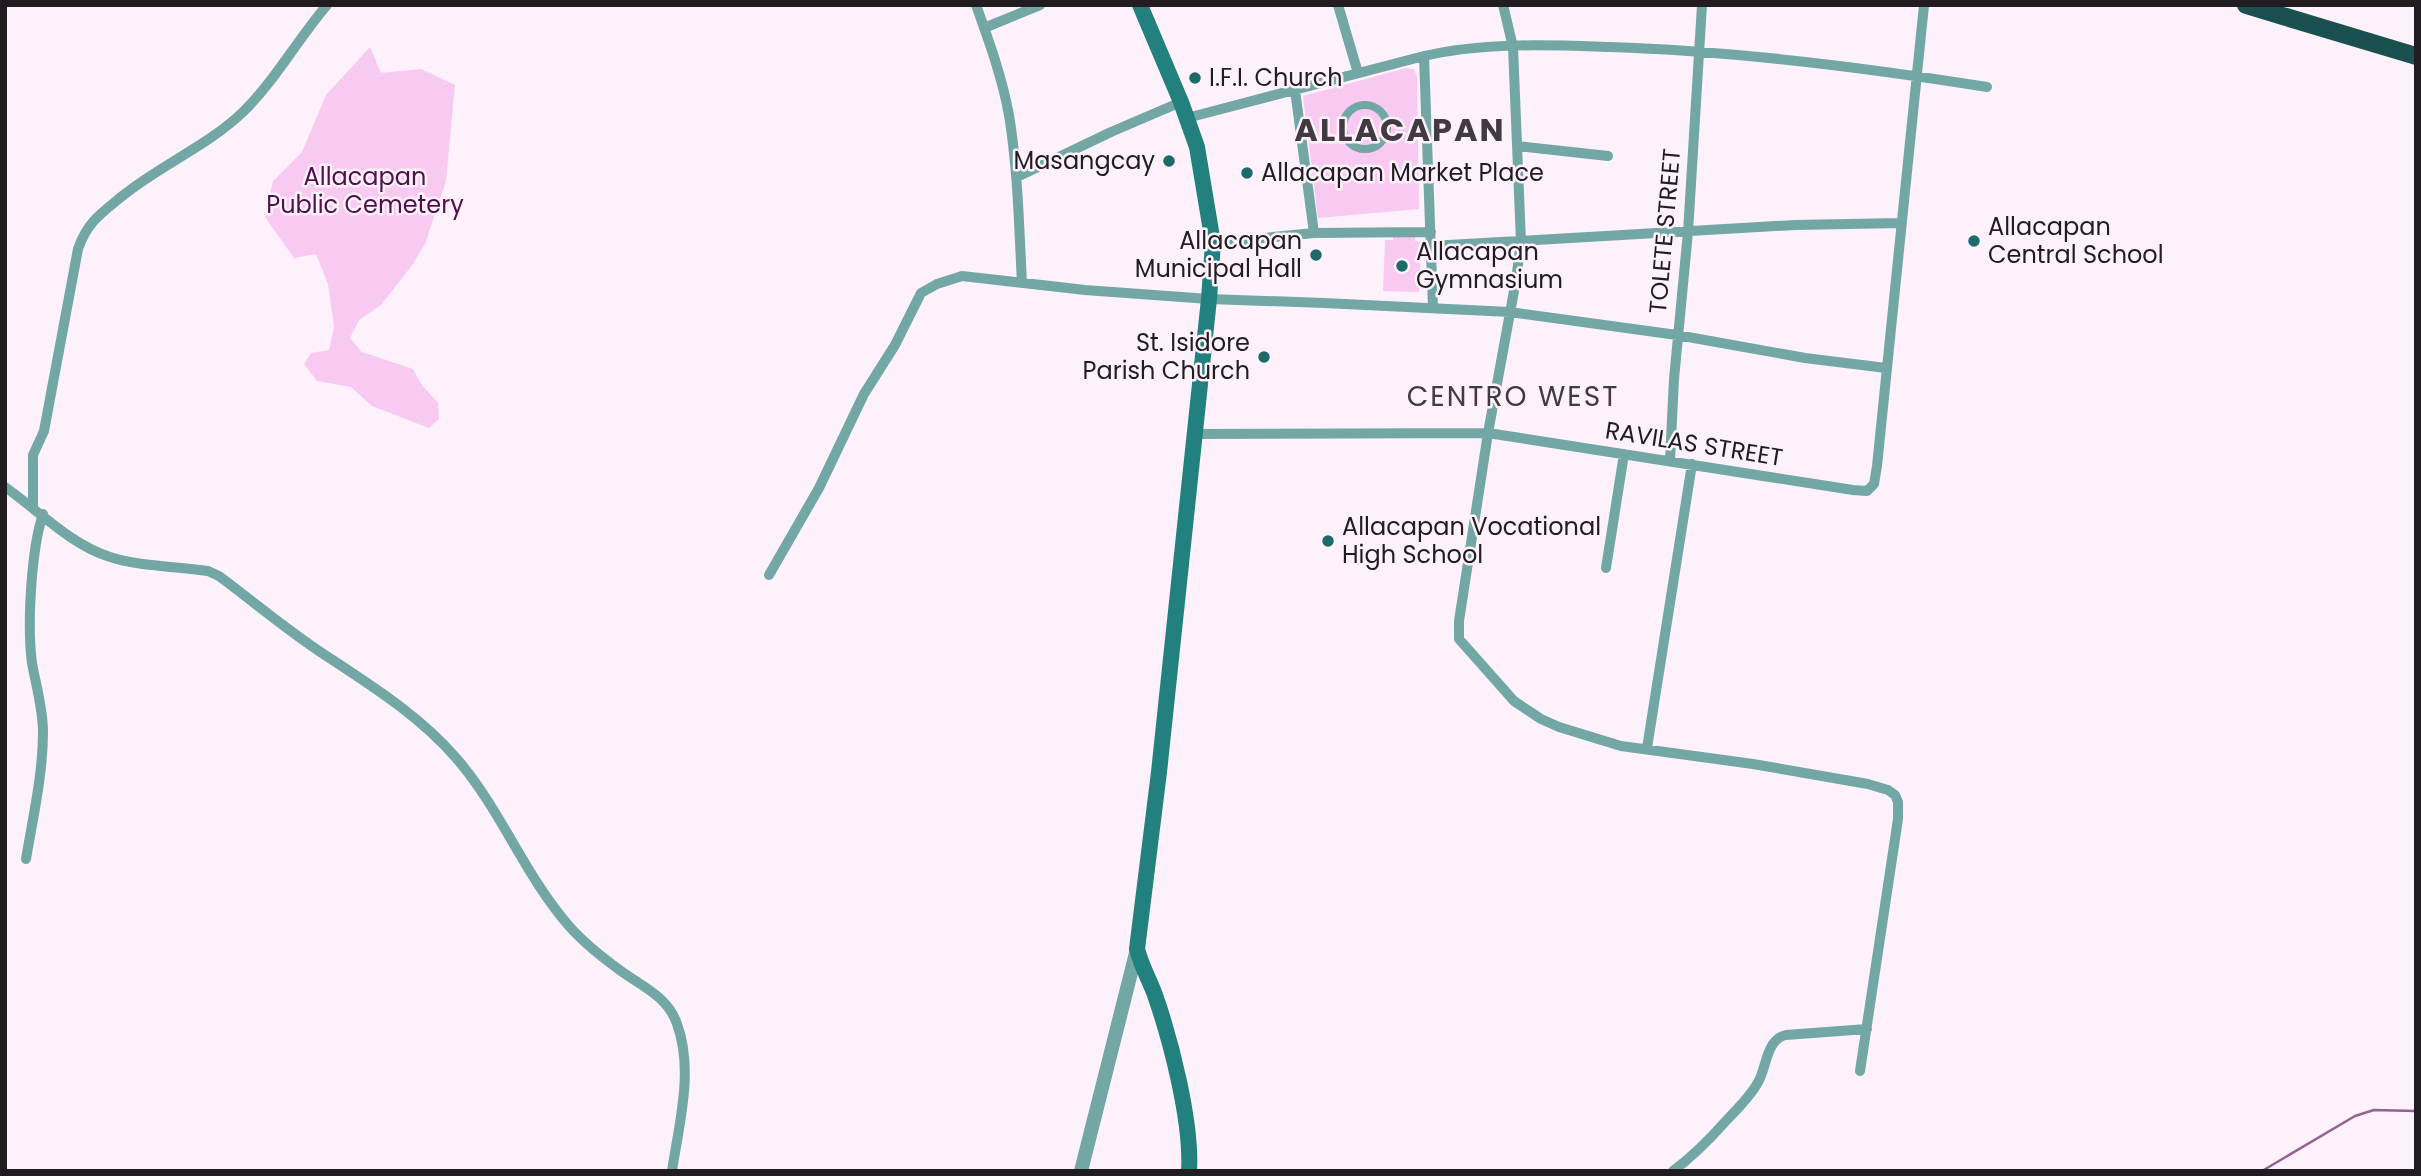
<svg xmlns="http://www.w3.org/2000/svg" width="2421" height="1176" font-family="Poppins,sans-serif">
  <rect width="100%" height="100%" fill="#fdf1fb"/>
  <path fill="#f8c9f1" d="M370 47 381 73 421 69 455 85 446 181 425 244 413 264 381 305 359 320 350 338 362 352 413 369 421 384 438 403 439 419 429 428 372 406 351 387 317 381 304 364 311 353 329 350 334 327 328 284 316 254 294 258 265 217 273 181 302 152 326 95Z
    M1406 68 1414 69 1417 77 1419 209 1318 218 1303 96Z
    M1393 234 1415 235V241L1421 242 1419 292 1383 291 1385 240H1393Z"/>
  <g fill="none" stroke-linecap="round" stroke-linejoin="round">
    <path stroke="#95618f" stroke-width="2.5" d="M2262 1171 2355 1116 2374 1110 2416 1111"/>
    <path stroke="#72a7a5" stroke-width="8" d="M1343 127a22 22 0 1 1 44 0a22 22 0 1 1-44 0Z"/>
    <path stroke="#72a7a5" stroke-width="10" d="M976 5C989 41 1002 77 1009 115 1018 170 1019 227 1022 283
      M1338 5 1358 73
      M1503 5 1513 47 1521 242 1516 280 1488 433 1459 621V639L1514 701 1541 719 1559 727 1621 746 1753 764 1868 784 1888 790 1895 795 1898 802V819L1860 1071
      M984 28 1040 5
      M1424 56 1433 308
      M1295 90 1314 233
      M1187 118 1424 56C1484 42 1549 45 1610 47 1736 51 1862 67 1987 87
      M1518 146 1608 156
      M1017 177 1111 132 1181 102
      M1213 243 1314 233 1431 232
      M1431 246 1795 225 1901 223
      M1194 434 1488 433 1853 490 1867 491 1874 484 1877 466 1924 5
      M1670 460 1674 379 1688 232 1702 5
      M5 487C38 510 71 545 110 557 141 567 176 566 208 571L219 576C254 602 288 631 325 655 372 686 420 716 457 759 501 810 525 876 569 926 584 943 603 958 621 971 643 987 668 997 677 1024 694 1070 679 1124 672 1171
      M33 506V455L44 431 78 249C87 223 100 214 121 197 160 165 208 146 244 111 276 79 298 39 327 5
      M1606 568 1624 454
      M769 575 819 488 864 394 895 345 921 293 937 284 962 276 1085 290 1209 299 1324 303 1510 312 1677 335 1805 358 1886 368
      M1647 748 1692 464
      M26 859C33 817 43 774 43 732 43 708 36 686 32 663 27 626 31 550 43 514
      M1673 1171C1693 1156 1709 1140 1725 1122 1736 1110 1749 1098 1757 1084 1767 1069 1765 1040 1786 1035L1867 1029"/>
    <path stroke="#72a7a5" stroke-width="14" d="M1081 1171 1137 949"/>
    <path stroke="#22807f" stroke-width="16" d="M1140 5 1181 102 1197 147 1213 243 1209 299 1159 772 1137 949C1141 965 1149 979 1155 995 1171 1041 1192 1122 1189 1171"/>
    <path stroke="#1a504f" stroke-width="18" d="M2246 5 2416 56"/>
  </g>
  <g fill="#1d6a6a" stroke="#fdf1fb" stroke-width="2.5">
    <circle cx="1195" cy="78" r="7"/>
    <circle cx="1169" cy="161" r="7"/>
    <circle cx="1247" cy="173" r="7"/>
    <circle cx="1974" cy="241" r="7"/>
    <circle cx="1316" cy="255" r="7"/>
    <circle cx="1402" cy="266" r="7"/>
    <circle cx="1264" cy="357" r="7"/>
    <circle cx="1328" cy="541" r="7"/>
  </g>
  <g text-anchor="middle" stroke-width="5" stroke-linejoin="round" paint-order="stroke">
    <g font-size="24" fill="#201c20" stroke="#fdf1fb" text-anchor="start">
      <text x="1209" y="86">I.F.I. Church</text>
      <text x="1155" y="169" text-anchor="end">Masangcay</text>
      <text x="1261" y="181">Allacapan Market Place</text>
      <text x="1988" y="235">Allacapan<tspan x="1988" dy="28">Central School</tspan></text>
      <text x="1302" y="249" text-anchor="end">Allacapan<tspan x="1302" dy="28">Municipal Hall</tspan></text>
      <text x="1416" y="260">Allacapan<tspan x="1416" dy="28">Gymnasium</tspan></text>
      <text x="1250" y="351" text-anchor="end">St. Isidore<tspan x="1250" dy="28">Parish Church</tspan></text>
      <text x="1342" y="535">Allacapan Vocational<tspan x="1342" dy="28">High School</tspan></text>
    </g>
    <g font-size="24" fill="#500e4c" stroke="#fdf1fb">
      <text x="365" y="185">Allacapan<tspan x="365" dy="28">Public Cemetery</tspan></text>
    </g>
    <g font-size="24" fill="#201c20" stroke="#fdf1fb">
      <text transform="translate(1665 231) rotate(-85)" y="8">TOLETE STREET</text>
      <text transform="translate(1694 444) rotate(9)" y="8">RAVILAS STREET</text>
    </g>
    <g font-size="28" letter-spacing="2" fill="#433941" stroke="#fdf1fb">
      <text x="1513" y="406">CENTRO WEST</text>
    </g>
    <g font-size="32" font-weight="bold" letter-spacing="2" fill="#433941" stroke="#fdf1fb">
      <text x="1400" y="141">ALLACAPAN</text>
    </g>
  </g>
  <rect width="2421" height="1176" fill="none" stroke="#201c20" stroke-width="14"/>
</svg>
